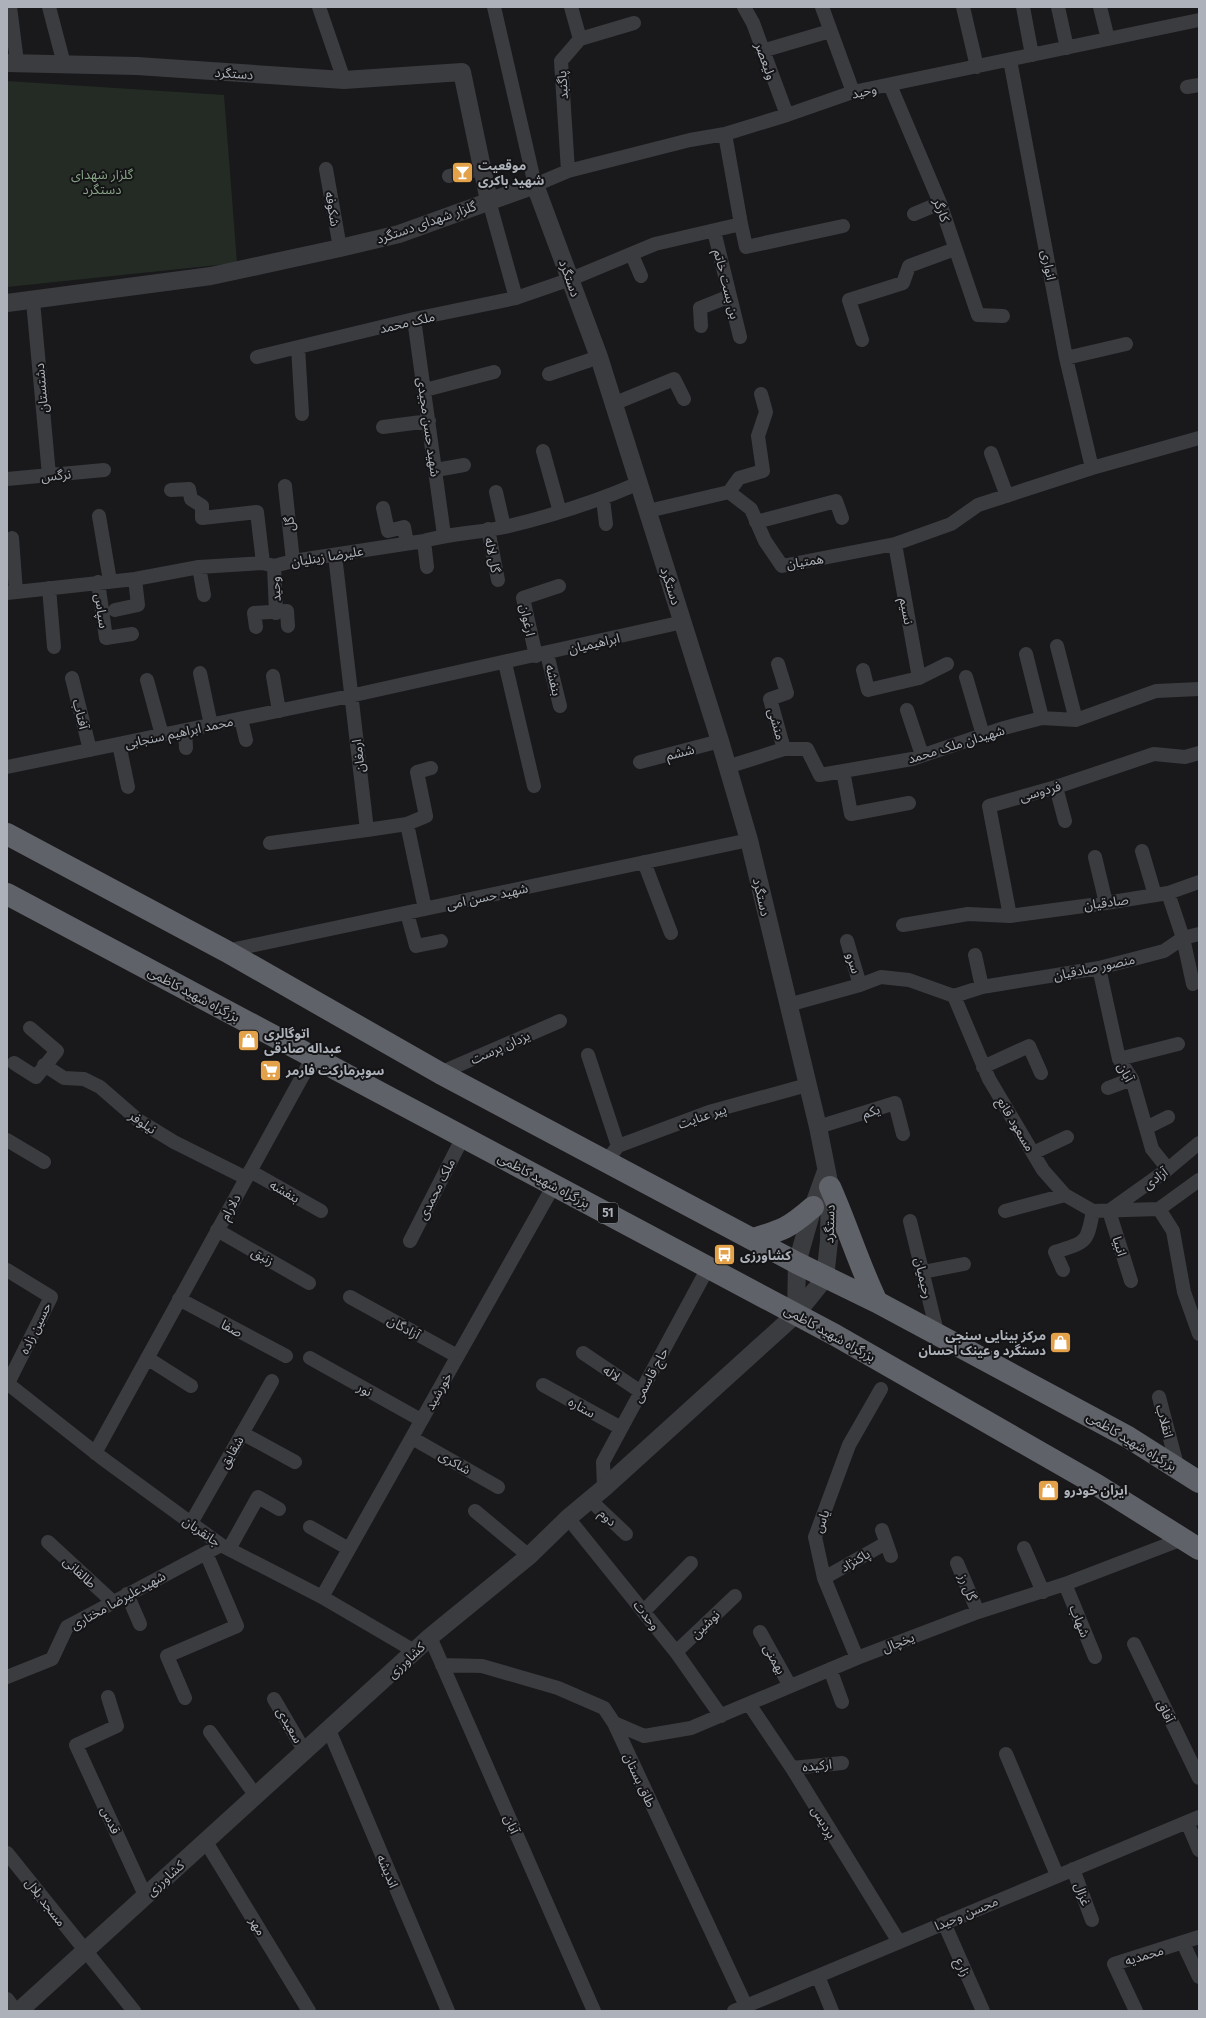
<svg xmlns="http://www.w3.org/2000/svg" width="1206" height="2018" font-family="'Fira Sans','Noto Sans Arabic',sans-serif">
  <rect width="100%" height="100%" fill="#19191b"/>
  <path fill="#242b24" d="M7 81 224 95 237 263 7 287Z"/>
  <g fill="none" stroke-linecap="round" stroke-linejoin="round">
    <path stroke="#3b3c40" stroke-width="14" d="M10 7 17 62
      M49 7 64 64
      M319 7 344 80
      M494 7 535 185 568 171 690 140 725 134 787 115 853 92 1199 20
      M571 7 580 39
      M744 7 753 23 787 115
      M822 7 853 92
      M963 7 977 67
      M1023 7 1032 55
      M1058 7 1067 48
      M1100 7 1108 39
      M762 51 830 31
      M1010 60 1066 358 1092 468
      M890 85 940 203 978 315 1003 316
      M1187 87 1199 85
      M326 169 340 248
      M568 171 561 61 580 39 634 23
      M449 176 481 169
      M489 201 516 298
      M914 214 940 203
      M741 224 746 247 843 226
      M714 231 740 337
      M632 255 641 276
      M33 301 49 475
      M414 319 444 535
      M701 326 700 308 730 296
      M862 340 849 300 903 283 909 266 955 249
      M298 347 302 414
      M257 357 414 319 516 298 571 279 655 244 741 224 725 134
      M1066 358 1126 344
      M549 374 599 357
      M425 390 494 372
      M613 404 674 379 684 399
      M383 427 429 421
      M543 451 560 512
      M991 453 1007 496
      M436 470 464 465
      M7 479 104 470
      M285 486 293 561
      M171 490 189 489 191 499 202 506V518L257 512 263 563
      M496 492 504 527
      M729 492 739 478 763 471 758 436 766 412 761 394
      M603 499 606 524
      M383 508 388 531 404 527 407 543
      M648 511 729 492 751 509 765 541 782 566 895 544 951 524 978 505 1092 468 1199 438
      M99 516 110 581
      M756 522 836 501 842 518
      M488 529 498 580
      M12 538 16 592
      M424 541 427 567
      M895 544 919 678
      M335 555 367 830 407 824 425 909
      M274 566 276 613
      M199 567 204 595
      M98 582 106 638 132 634
      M49 588 54 647
      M7 593 135 579 199 567 263 563 274 566 293 561 424 541C451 533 478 533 505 527 551 516 596 502 639 483
      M115 610 138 605 135 579
      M256 627 254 613 287 611 288 626
      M1057 646 1076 720
      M547 654 560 706
      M1026 654 1042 718
      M536 656 523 598 559 586
      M505 663 534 786
      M778 664 787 693 770 699 784 749
      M863 670 868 690 919 678 947 664
      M200 673 211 725
      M273 676 279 711
      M966 677 983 735
      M72 678 90 750
      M147 680 162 735
      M907 710 922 755
      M241 719 246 740
      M185 730 186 748
      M119 744 128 787
      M640 762 720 741
      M7 767 350 696 683 622
      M727 767 784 749H807L820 775 912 759 1004 728 1042 718 1076 720 1156 691 1199 689
      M843 771 851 814 909 803
      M1056 787 1065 821
      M407 824 426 816 417 772 431 768
      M270 843 367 830
      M1142 851 1155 895
      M1095 857 1106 903
      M644 862 671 933
      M1168 893 1183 938 1193 984
      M407 913 416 946 441 941
      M1010 916 989 806 1056 787 1154 754 1185 757 1199 753
      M903 925 968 914 1010 916 1106 903 1168 893 1199 882
      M847 941 860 985
      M226 951 749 840
      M975 955 982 987
      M1099 968 1119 1059 1132 1079 1152 1149 1168 1169
      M954 996 982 987 1099 968 1164 951 1183 938 1199 934
      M788 1005 860 985 881 977 909 980 954 996 989 1079 1043 1170 1065 1195 1093 1211 1159 1209 1173 1231 1184 1292 1199 1334
      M588 1055 618 1146
      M1119 1059 1178 1044
      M14 1063 36 1077 57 1051 30 1028
      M44 1065 64 1078 84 1079 100 1087 138 1120 174 1142 246 1178
      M983 1067 1029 1046 1041 1073
      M440 1073 560 1021
      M1108 1088 1132 1079
      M818 1127 895 1103 903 1134
      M1146 1128 1168 1117
      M7 1140 44 1162
      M1033 1153 1067 1137
      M606 1162 618 1146 709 1112 807 1085
      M250 1171 321 1211
      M1159 1209 1199 1180
      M1005 1211 1065 1195
      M910 1221 938 1336
      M217 1230 309 1283
      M410 1241 463 1137
      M7 1270 51 1297 8 1383
      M1063 1270 1055 1252C1086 1242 1087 1244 1093 1211
      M923 1272 964 1264
      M1131 1281 1109 1211 1168 1169 1199 1143
      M350 1297 457 1356
      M179 1299 286 1356
      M583 1353 641 1392
      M147 1358 191 1386
      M310 1358 421 1420
      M7 1383 102 1458 221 1545 322 1597 416 1652
      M543 1385 621 1428
      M1159 1397 1178 1469
      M242 1433 295 1462
      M412 1438 498 1487
      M95 1453 313 1057
      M604 1488 603 1462 709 1266
      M589 1499 626 1534
      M475 1511 529 1556
      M568 1518 676 1652 721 1716
      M191 1523 272 1381
      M310 1527 349 1549
      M882 1530 891 1556
      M48 1542 113 1602
      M1024 1548 1043 1592
      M229 1549 258 1497 279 1509
      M957 1563 978 1612
      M824 1578 886 1543
      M1065 1584 1095 1657
      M127 1594 140 1624
      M322 1597 554 1185
      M644 1611 691 1563
      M760 1632 790 1686
      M430 1637 594 2011
      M1134 1644 1199 1778
      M676 1652 735 1596
      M857 1658 824 1578 815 1537 849 1445 881 1389
      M442 1665 482 1666 558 1688 604 1708 614 1723 746 2006
      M830 1669 842 1702
      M7 1677 52 1659 67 1627 221 1545
      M108 1697 117 1726 76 1745 145 1895
      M185 1698 167 1656 237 1626 206 1553
      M274 1699 305 1752
      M749 1704 792 1768 899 1942
      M614 1723 644 1736 691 1728 857 1658 978 1612 1065 1584 1185 1538
      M329 1730 448 2011
      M210 1732 256 1796
      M1006 1754 1057 1875
      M792 1768 842 1763
      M1187 1822 1199 1850
      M206 1842 309 2011
      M7 1853 134 2011
      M1073 1869 1092 1920
      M944 1923 983 2011
      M1183 1943 1199 1977
      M818 1976 832 2011
      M7 1999 16 2011
      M734 2011 1199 1817
      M1136 2011 1114 1964 1199 1937"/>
    <path stroke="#3b3c40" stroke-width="18" d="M7 63 137 66 344 80 462 72 489 201
      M7 303 211 276 340 248 399 234 535 185 599 357 720 741 749 840 818 1127 830 1187 829 1241 825 1278 796 1314 604 1488 568 1518 529 1556 430 1637 19 2011
      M796 1314 797 1263 813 1207 826 1171"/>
    <path stroke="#5f6268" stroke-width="22" d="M7 834 226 951 440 1073 797 1263 877 1302 1128 1437 1199 1482
      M7 894 835 1335 1097 1485 1199 1549
      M830 1187C847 1225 859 1265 877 1302
      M753 1239C783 1230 789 1228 813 1207"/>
  </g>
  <defs>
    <symbol id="bar-square" viewBox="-11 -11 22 22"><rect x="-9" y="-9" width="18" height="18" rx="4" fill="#e3a24a" stroke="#141416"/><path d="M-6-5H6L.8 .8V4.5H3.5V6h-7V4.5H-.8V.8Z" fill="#fff"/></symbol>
    <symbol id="shop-square" viewBox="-11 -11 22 22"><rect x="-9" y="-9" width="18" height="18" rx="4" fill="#e3a24a" stroke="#141416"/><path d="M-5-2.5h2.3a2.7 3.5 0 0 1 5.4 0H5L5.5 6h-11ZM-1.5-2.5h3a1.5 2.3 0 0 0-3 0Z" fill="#fff"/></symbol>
    <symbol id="supermarket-square" viewBox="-11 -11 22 22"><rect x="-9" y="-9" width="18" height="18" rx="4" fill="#e3a24a" stroke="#141416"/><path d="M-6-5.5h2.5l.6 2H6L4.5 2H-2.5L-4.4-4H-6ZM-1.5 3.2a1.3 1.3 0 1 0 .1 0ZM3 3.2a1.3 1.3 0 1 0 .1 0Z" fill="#fff"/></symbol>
    <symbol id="bus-square" viewBox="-11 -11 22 22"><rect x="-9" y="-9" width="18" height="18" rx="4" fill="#e3a24a" stroke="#141416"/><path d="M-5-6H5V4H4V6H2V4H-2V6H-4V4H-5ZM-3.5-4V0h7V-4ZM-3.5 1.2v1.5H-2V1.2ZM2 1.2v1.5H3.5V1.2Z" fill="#fff"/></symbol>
  </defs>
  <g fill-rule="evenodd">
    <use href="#bar-square" x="450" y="160" width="25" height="25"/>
    <use href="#shop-square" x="236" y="1028" width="25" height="25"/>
    <use href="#supermarket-square" x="258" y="1058" width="25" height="25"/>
    <use href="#bus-square" x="712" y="1242" width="25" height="25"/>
    <use href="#shop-square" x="1048" y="1330" width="25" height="25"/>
    <use href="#shop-square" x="1036" y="1478" width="25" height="25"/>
  </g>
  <g text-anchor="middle" stroke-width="4" stroke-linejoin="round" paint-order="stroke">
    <rect fill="#141416" stroke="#7f8389" stroke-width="1" x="598" y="1203" width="20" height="20" rx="3"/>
    <g font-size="12" font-weight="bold" fill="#adb2ba">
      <text x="608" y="1217">51</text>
    </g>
    <g font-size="13" fill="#adb2ba" stroke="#141416">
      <text transform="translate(766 61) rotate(70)" y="5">ولیعصر</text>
      <text transform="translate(234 73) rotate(4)" y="5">دستگرد</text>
      <text transform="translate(562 85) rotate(-94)" y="5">پاگنبد</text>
      <text transform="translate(864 91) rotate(-13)" y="5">وحید</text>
      <text transform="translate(333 209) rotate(80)" y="5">شکوفه</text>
      <text transform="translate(942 210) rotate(70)" y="5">کارگر</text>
      <text transform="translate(426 222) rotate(-19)" y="5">گلزار شهدای دستگرد</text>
      <text transform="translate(1049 265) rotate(79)" y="5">انواری</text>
      <text transform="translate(570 278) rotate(70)" y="5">دستگرد</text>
      <text transform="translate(727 284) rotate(76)" y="5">بن بست خاتم</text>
      <text transform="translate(407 322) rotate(-13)" y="5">ملک محمد</text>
      <text transform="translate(41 388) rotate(-95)" y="5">دشتستان</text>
      <text transform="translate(429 427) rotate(82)" y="5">شهید حسن مجیدی</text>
      <text transform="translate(56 475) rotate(-6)" y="5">نرگس</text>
      <text transform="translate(289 524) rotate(-96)" y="5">گل</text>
      <text transform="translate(493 555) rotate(79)" y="5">گل لاله</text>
      <text transform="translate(327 556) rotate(-9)" y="5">علیرضا زینلیان</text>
      <text transform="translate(805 561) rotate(-9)" y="5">همتیان</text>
      <text transform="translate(671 586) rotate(72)" y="5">دستگرد</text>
      <text transform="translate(275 589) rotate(-93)" y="5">وحید</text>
      <text transform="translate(102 611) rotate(82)" y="5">سپاس</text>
      <text transform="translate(907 611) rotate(79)" y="5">نسیم</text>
      <text transform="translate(528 620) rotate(78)" y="5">ارغوان</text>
      <text transform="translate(594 643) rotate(-13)" y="5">ابراهیمیان</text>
      <text transform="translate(554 680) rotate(77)" y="5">بنفشه</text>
      <text transform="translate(81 714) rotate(76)" y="5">آفتاب</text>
      <text transform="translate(777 724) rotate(74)" y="5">منشی</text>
      <text transform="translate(179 732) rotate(-12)" y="5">محمد ابراهیم سنجابی</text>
      <text transform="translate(956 744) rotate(-17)" y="5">شهیدان ملک محمد</text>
      <text transform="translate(680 752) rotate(-14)" y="5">ششم</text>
      <text transform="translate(358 756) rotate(-97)" y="5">ارمغان</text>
      <text transform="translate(1040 791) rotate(-16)" y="5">فردوسی</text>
      <text transform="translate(487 896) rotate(-12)" y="5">شهید حسن امی</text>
      <text transform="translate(762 897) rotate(77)" y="5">دستگرد</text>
      <text transform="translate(1106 902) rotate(-8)" y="5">صادقیان</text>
      <text transform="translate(854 963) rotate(73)" y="5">سرو</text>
      <text transform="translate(1094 967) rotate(-12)" y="5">منصور صادقیان</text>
      <text transform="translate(194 994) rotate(28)" y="5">بزرگراه شهید کاظمی</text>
      <text transform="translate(500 1047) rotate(-24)" y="5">یزدان پرست</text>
      <text transform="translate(1126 1072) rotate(62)" y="5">آبان</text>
      <text transform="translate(871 1111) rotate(-17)" y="5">یکم</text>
      <text transform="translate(702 1116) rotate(-19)" y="5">پیر عنایت</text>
      <text transform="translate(143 1122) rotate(35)" y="5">نیلوفر</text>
      <text transform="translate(1016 1124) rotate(59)" y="5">مسعود قانع</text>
      <text transform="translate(1155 1178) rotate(-36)" y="5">آزادی</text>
      <text transform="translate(544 1180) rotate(28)" y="5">بزرگراه شهید کاظمی</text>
      <text transform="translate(436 1189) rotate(-63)" y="5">ملک محمدی</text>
      <text transform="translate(285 1191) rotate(30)" y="5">بنفشه</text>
      <text transform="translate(230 1207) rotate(-61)" y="5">دلارام</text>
      <text transform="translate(829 1224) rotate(-88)" y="5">دستگرد</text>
      <text transform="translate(1120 1246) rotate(73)" y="5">انبیا</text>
      <text transform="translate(263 1256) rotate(30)" y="5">زنبق</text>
      <text transform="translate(924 1278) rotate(77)" y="5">رحیمیان</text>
      <text transform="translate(404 1327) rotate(29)" y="5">آزادگان</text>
      <text transform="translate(35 1328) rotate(-64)" y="5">حسین زاده</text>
      <text transform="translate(232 1328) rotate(28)" y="5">صفا</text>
      <text transform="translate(830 1333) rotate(29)" y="5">بزرگراه شهید کاظمی</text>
      <text transform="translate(612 1373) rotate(34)" y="5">لاله</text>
      <text transform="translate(650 1375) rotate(-62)" y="5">حاج قاسمی</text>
      <text transform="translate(365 1389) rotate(29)" y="5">نور</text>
      <text transform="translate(438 1391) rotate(-61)" y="5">خورشید</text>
      <text transform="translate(582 1407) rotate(29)" y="5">ستاره</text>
      <text transform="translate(1165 1421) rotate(75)" y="5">انقلاب</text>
      <text transform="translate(1132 1441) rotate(31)" y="5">بزرگراه شهید کاظمی</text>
      <text transform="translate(231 1452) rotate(-60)" y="5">شقایق</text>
      <text transform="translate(455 1462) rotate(30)" y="5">شاکری</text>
      <text transform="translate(608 1517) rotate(43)" y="5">دوم</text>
      <text transform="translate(821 1521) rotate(-70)" y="5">یاس</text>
      <text transform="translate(202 1531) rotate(35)" y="5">جانقربان</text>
      <text transform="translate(855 1560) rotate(-30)" y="5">پاکنژاد</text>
      <text transform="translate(80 1572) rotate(43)" y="5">طالقانی</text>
      <text transform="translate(968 1587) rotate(68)" y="5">گل رز</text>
      <text transform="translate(118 1600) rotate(-29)" y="5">شهیدعلیرضا مختاری</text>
      <text transform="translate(647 1615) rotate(52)" y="5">وحدت</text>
      <text transform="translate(1080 1621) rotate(68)" y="5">شهاب</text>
      <text transform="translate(705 1624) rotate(-44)" y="5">نوشین</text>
      <text transform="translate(898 1642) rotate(-21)" y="5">یخچال</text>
      <text transform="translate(775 1659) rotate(61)" y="5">بهمنی</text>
      <text transform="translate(406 1660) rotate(-43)" y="5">کشاورزی</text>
      <text transform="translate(1166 1711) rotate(64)" y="5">آفاق</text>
      <text transform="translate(290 1725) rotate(60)" y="5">سعیدی</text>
      <text transform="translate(817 1765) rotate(-6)" y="5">ارکیده</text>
      <text transform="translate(640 1780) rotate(65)" y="5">طاق بستان</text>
      <text transform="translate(111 1820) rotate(65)" y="5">قدس</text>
      <text transform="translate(824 1822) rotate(59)" y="5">پردیس</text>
      <text transform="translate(512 1824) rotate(66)" y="5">آبان</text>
      <text transform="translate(388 1871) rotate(67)" y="5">اندیشه</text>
      <text transform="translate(165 1878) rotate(-42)" y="5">کشاورزی</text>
      <text transform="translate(1083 1894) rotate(70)" y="5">غزال</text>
      <text transform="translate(46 1902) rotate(52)" y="5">مسجد بلال</text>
      <text transform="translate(966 1913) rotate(-23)" y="5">محسن وحیدا</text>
      <text transform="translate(258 1926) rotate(59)" y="5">مهر</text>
      <text transform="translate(1144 1955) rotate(-17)" y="5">محمدیه</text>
      <text transform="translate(963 1967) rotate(66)" y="5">زارع</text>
    </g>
    <g font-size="13" font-weight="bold" fill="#adb2ba" stroke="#141416" text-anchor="start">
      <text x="478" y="170">موقعیت<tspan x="478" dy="15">شهید باکری</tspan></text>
      <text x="264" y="1038">اتوگالری<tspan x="264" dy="15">عبداله صادقی</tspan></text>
      <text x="286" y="1075">سوپرمارکت فارمر</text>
      <text x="740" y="1260">کشاورزی</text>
      <text x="1046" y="1340" text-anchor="end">مرکز بینایی سنجی<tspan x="1046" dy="15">دستگرد و عینک احسان</tspan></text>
      <text x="1064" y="1495">ایران خودرو</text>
    </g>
    <g font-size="13" fill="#87a386" stroke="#141416">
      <text x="102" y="179">گلزار شهدای<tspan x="102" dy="15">دستگرد</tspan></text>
    </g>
  </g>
  <rect width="1206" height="2018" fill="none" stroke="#adb2ba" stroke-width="16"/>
</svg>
